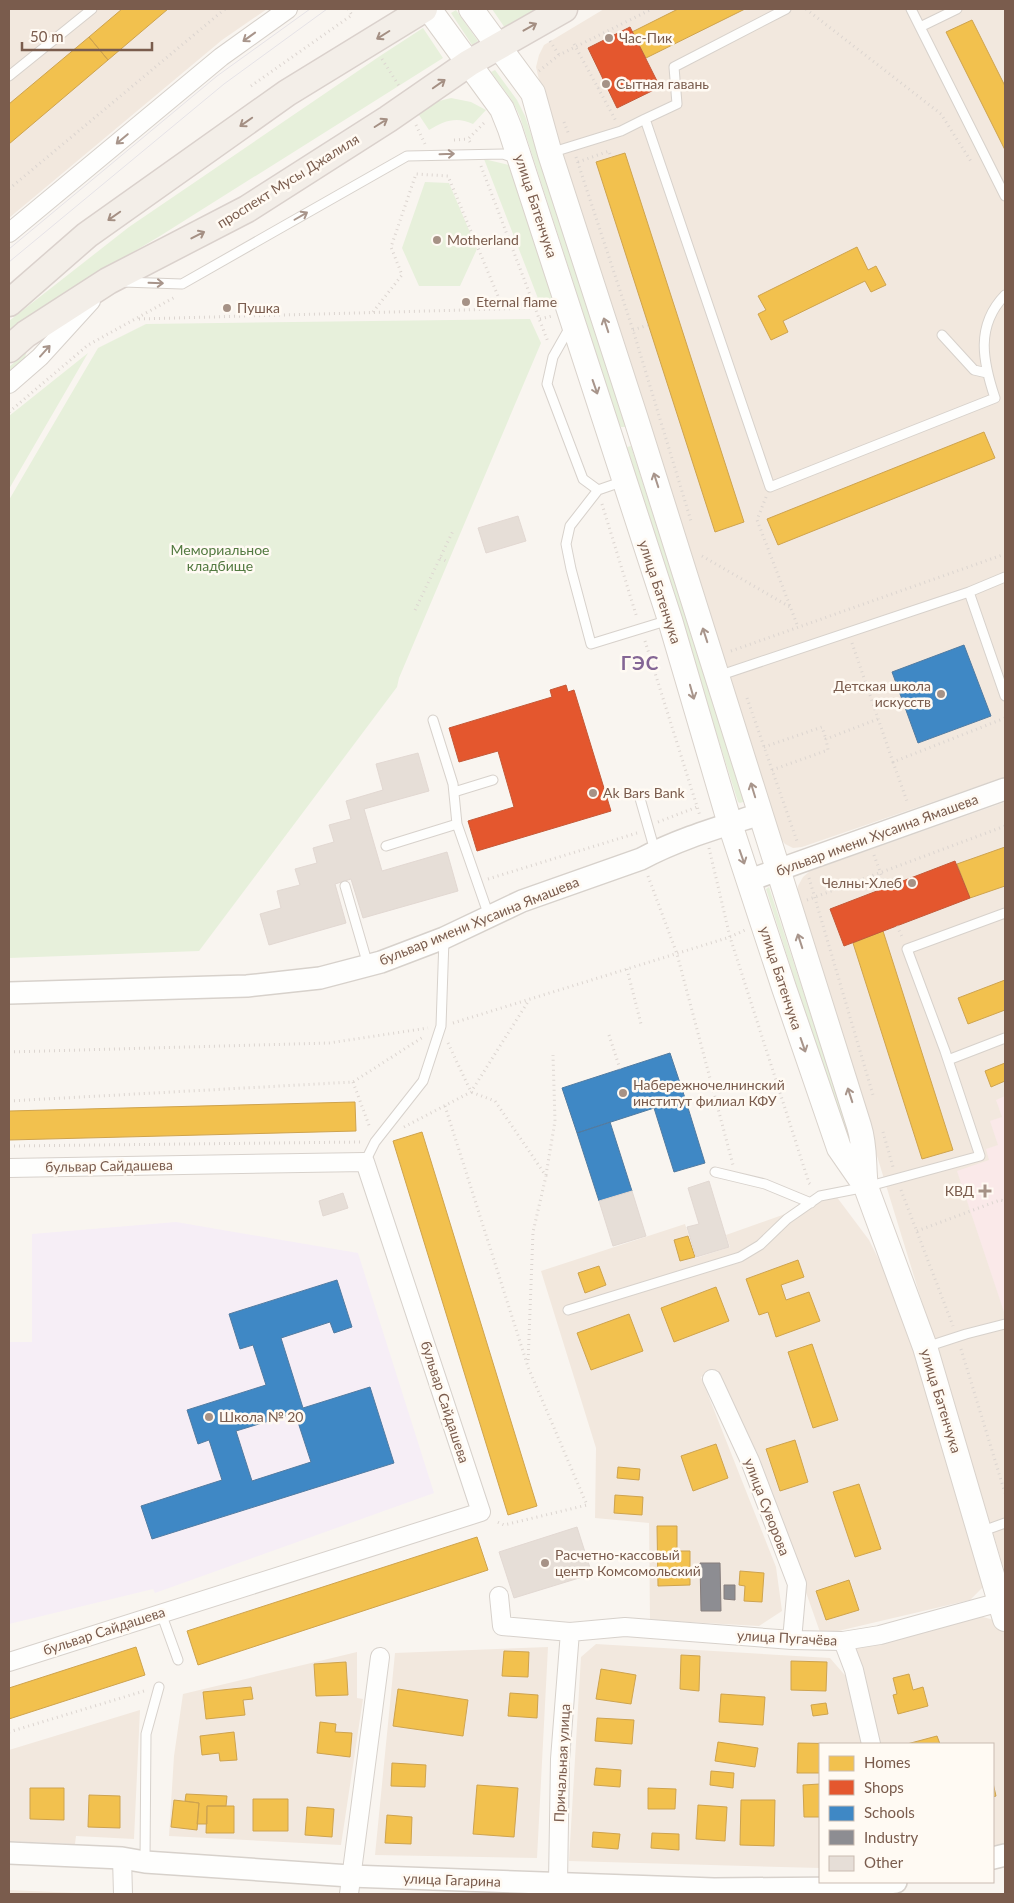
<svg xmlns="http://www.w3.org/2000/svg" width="1014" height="1903" font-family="Lato,sans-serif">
  <rect width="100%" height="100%" fill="#f9f5f0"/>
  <path fill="#f2e8de" d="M9 9H267L222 40 9 218Z
    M604 9H1005V777L802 847 793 848 785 844 781 839 539 80 536 67 539 55 544 45Z
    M1005 802V1572L797 896 798 886 803 877 810 871Z
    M836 1196 869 1240 899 1300 985 1585 970 1600 821 1635 757 1453 717 1370 701 1377 776 1567 782 1611 759 1626 650 1620 649 1523 595 1518 596 1448 541 1271 685 1224 696 1258 730 1247 726 1235Z
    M979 1616 998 1621 1003 1627 1005 1637V1845L993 1849V1744H877L855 1654V1645Z
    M596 1644 830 1658 849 1680 863 1744H820V1868L569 1861 581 1657Z
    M548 1647 537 1858 375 1855 395 1653Z
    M357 1652V1698L363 1699 341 1845 169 1836 174 1756 183 1694Z
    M140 1710 134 1839 76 1836 75 1844 9 1841V1750Z
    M9 1890 98 1894H9Z"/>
  <path fill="#f6eef6" d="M176 1222 358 1253 434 1493 155 1593 153 1589 9 1624V1342H32V1234Z"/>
  <path fill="#fae9e9" d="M1005 1096V1315L957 1171 989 1160 986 1149 998 1145 990 1121 1002 1117 996 1100Z"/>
  <path fill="#e7f0db" d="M492 9H539L505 28Z
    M456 10 478 41 472 45 451 13Z
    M423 28 443 58 160 236 56 298 9 336V321L129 227 380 56Z
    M495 70 517 100 525 116 626 422 625 427H621L619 424 520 117 513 102 491 72Z
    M451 98 471 102 486 110 473 124C456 116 444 121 429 130L417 112 435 102Z
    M484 159 517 167 559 299 539 301Z
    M425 182 449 183 477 249 460 286H419L402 248Z
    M530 319 541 343 399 678 397 687 199 951 9 958V500L98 348 146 324Z
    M27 351 23 363 9 375V367Z
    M88 353 9 489V416Z
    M631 446 744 799 743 802 740 803 738 802 627 447Z
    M769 887 853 1144 847 1146 766 889Z"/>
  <path fill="#f2c14e" stroke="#cea34e" d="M122 9H168L108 60 89 37Z
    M678 9H745L646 58 632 32Z
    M972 20 1005 86V150L946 32Z
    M89 37 108 60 9 144V104Z
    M625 153 744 522 715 532 596 162Z
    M857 247 868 270 876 266 886 285 871 292 865 281 783 321 788 332 771 340 758 314 766 310 758 296Z
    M984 432 995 458 778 545 767 519Z
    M1005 847V886L970 898 957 864Z
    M883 931 953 1150 922 1159 853 943Z
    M1005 980V1010L968 1024 958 998Z
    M1005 1063V1081L991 1087 985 1071Z
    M355 1102 356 1131 9 1140V1111Z
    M422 1132 537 1506 508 1515 393 1141Z
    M688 1236 695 1257 680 1261 674 1240Z
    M798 1260 804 1277 781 1285 786 1300 809 1292 820 1321 776 1337 768 1312 759 1315 746 1279Z
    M599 1266 606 1285 585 1293 578 1273Z
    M716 1287 729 1321 674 1342 661 1308Z
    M629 1314 643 1351 591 1370 577 1333Z
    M812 1344 838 1420 813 1428 788 1352Z
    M795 1440 808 1482 780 1491 766 1449Z
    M716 1444 728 1478 693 1491 681 1456Z
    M618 1467 640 1469 639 1480 617 1478Z
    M859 1484 881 1549 855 1557 833 1492Z
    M615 1495 643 1497 642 1515 614 1513Z
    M657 1526H677V1551H690V1585L658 1586Z
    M477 1537 488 1570 198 1665 187 1631Z
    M740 1571 764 1573 762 1602 744 1601 745 1586 739 1585Z
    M849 1580 859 1610 826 1620 816 1591Z
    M136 1647 145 1675 9 1719V1688Z
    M504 1651 529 1652 528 1677 502 1676Z
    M681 1655 700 1656 699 1691 680 1689Z
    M791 1661 827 1662 826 1691 791 1690Z
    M346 1662 348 1695 316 1696 314 1664Z
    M601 1669 636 1675 631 1704 596 1699Z
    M909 1674 913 1690 923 1687 928 1706 898 1714 893 1695 897 1694 893 1678Z
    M251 1687 253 1699 243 1700 245 1715 206 1719 203 1692Z
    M398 1689 468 1700 463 1736 393 1726Z
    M510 1693 538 1695 537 1718 508 1716Z
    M721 1694 765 1697 763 1725 719 1722Z
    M826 1703 828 1714 813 1716 811 1705Z
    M597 1718 634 1720 632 1744 595 1741Z
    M320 1722 336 1724 335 1732 352 1733 350 1757 317 1753Z
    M234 1732 237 1760 220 1761 219 1753 202 1755 200 1736Z
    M937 1736 940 1744H907Z
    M718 1742 758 1748 755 1767 715 1761Z
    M798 1743 849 1744H820V1773H797Z
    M392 1763 426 1765 425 1787 391 1786Z
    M596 1768 621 1770 620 1787 594 1785Z
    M711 1771 734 1773 733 1788 710 1785Z
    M993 1783 996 1796 993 1797Z
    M820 1784V1817H804L803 1785Z
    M477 1785 518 1788 514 1837 473 1834Z
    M30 1788H64V1820L30 1819Z
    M648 1788 676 1789 675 1809H648Z
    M186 1794 227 1796 226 1806H207V1824H197L199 1803 185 1801Z
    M89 1795 120 1796V1828L88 1827Z
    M253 1799H288V1831H253Z
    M174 1800 199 1803 197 1830 171 1827Z
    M741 1800H775L774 1846 740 1845Z
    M698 1805 727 1807 725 1841 696 1839Z
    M207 1806H234V1833H206Z
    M307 1807 334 1809 332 1837 305 1835Z
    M387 1815 412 1817 411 1844 385 1843Z
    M593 1832 620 1834 618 1849 592 1847Z
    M652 1833 679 1834V1850L651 1848Z"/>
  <path fill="#e4572e" stroke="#c45837" d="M630 27 660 87 617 108 588 48Z
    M566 685 568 692 574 690 611 811 477 851 468 821 514 807 498 751 459 762 449 728 552 697 550 690Z
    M955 861 970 898 844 946 830 909Z"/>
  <path fill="#3f88c5" stroke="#517ba1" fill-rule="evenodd" d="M964 645 991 716 918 743 892 672Z
    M670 1053 685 1098 577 1133 562 1088Z
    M685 1098 705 1163 674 1172 654 1108Z
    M610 1122 632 1191 599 1201 577 1133Z
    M337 1280 352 1327 334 1333 330 1322 281 1338 303 1408 370 1387 394 1463 152 1539 141 1506 222 1480 209 1440 198 1444 187 1410 266 1385 253 1345 240 1349 229 1314ZM295 1413 311 1462 252 1481 236 1431Z"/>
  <path fill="#8d8d92" stroke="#877e7d" d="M700 1563H720L721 1611H701Z
    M724 1585H735V1600L724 1599Z"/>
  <path fill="#e6ded7" stroke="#e2d8d2" d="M518 516 526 541 486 553 478 528Z
    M418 753 429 791 364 809 382 871 447 852 458 891 363 918 351 879 335 884 346 923 269 945 260 914 281 908 277 891 300 885 295 869 317 863 313 848 334 842 329 825 351 819 346 801 383 790 376 764Z
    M709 1181 729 1247 696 1257 687 1227 699 1224 688 1188Z
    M632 1191 646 1236 613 1246 599 1201Z
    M343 1193 348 1208 323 1216 319 1201Z
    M577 1527 592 1574 514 1598 499 1552Z"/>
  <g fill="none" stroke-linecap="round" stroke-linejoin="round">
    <defs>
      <path id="service" d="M911 9 920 27 957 9
        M920 27 1005 196
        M9 76 92 9
        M645 119 677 104 674 67 786 9
        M550 153 621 131 645 119 770 487 995 398C983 362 975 326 1005 295
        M123 282 182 284 407 156 503 154 517 159
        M570 327 553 357 547 384 583 479 598 490
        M942 335 974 370 987 373
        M624 481 598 490 570 526 566 544 571 569 591 644 669 620
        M969 592 1005 696
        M718 676 969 592 1005 577
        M433 720 453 784 457 824 489 916
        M454 792 493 780
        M639 795 655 851
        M386 846 457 824
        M345 886 368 965
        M948 1060 1005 1038
        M365 1162 375 1142 423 1081 441 1026 444 939
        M715 1172 765 1184 811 1203
        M568 1310 740 1257 760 1245 787 1219 820 1196 866 1187 980 1156 945 1051 907 949 1005 913
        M926 1347 966 1334 1005 1324
        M980 1532 1005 1523
        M161 1613 178 1660
        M145 1862 146 1734 159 1687"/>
      <path id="minor" d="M9 233 221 57 288 9
        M9 384 40 357 91 301
        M9 1168 365 1162 481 1512 9 1662
        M712 1379 750 1461 797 1584 792 1640
        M499 1596 502 1626 570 1632 625 1627 792 1640 843 1641 880 1635 1000 1602
        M843 1641 854 1670 871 1744
        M122 1858 123 1894
        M349 1894 380 1657
        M560 1894 558 1883 560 1759 570 1632"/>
      <path id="tertiary" d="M750 880 1005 789
        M9 993 247 986 320 978 381 962 444 938 522 901 641 859C678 839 720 827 760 814
        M9 1853 122 1858 145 1862 350 1876 714 1889 845 1888 896 1882
        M993 1858 1005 1855"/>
      <path id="secondary" d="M429 9 502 109 510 129 670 620 730 824 784 988 839 1148 866 1187 925 1347 1005 1619
        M471 9 533 93 550 154 636 419 859 1126C866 1148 863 1165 866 1187"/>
      <path id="primary" d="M9 303 87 235 287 93 424 9
        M9 349 26 334 108 281 247 209 388 119 469 63 564 9"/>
    </defs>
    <use href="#service" stroke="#d7d1cb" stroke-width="11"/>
    <use href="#minor" stroke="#d7d1cb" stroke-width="20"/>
    <use href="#tertiary" stroke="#d7d1cb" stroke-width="24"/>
    <use href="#secondary" stroke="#d9d2cb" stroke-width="26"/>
    <use href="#primary" stroke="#dad1cc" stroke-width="29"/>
    <path stroke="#dcd5d0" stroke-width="3" stroke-dasharray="1 4" stroke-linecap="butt" d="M806 9 941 114 972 163
      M550 41 559 55
      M574 44 616 121
      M382 59 399 86
      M539 71 559 55 652 9
      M251 86 352 15 348 9
      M598 88 606 84
      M564 122 569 135
      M416 125 425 144
      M454 140 468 139
      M470 142 468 139 486 121
      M576 157 633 330 691 521
      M578 162 609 151 611 158
      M481 166 548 342
      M9 189 225 9
      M373 312 402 275 391 247 416 174 448 176 503 308
      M139 319 536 308
      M540 319 552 316
      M633 330 648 325
      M9 412 88 345 175 297
      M766 497 757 520 798 627
      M602 504 637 618
      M702 556 790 607
      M440 558 448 562
      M415 610 453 531
      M645 641 700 816
      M852 643 893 762 1005 718
      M731 651 1005 554
      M747 698 798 844
      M764 747 822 727 826 739
      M893 762 908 804
      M772 770 828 750 826 739 878 719
      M658 822 697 807
      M709 848 730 937 809 1183 812 1186
      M874 855 886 888
      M648 876 677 954 733 1165
      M809 878 873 1095
      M488 879 637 833
      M807 900 1005 826
      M897 926 903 939
      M627 969 641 1024
      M453 1023 730 937 745 930
      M609 1035 620 1069
      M448 1043 471 1092 495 1101 546 1176 533 1232 528 1364
      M9 1052 329 1043 428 1028
      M353 1082 370 1128
      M9 1101 353 1082 423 1037
      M445 1106 528 1367 587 1505 504 1525 495 1521
      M404 1127 471 1092 529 1000
      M883 1132 893 1167
      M9 1146 362 1142
      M546 1175 555 1121 553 1055
      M901 1190 953 1326
      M917 1231 1000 1200 1005 1201
      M961 1349 1005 1493
      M9 1732 144 1691"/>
    <use href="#service" stroke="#fefefd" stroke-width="9"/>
    <use href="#minor" stroke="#fefefd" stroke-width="18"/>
    <use href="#tertiary" stroke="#fefefd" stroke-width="21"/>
    <use href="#secondary" stroke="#fefefd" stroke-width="24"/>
    <use href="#primary" stroke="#f3eee8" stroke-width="26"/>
    <path stroke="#e6e3e7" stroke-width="1" d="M9 249 217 76 310 9
      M9 262 224 84 327 9"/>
  </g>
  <defs><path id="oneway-shaft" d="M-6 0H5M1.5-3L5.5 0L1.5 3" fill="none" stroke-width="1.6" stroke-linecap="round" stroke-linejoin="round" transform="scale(1.25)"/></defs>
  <g stroke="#a48f83">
    <use href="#oneway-shaft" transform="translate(530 27) rotate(-29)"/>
    <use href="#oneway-shaft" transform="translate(383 35) rotate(148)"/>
    <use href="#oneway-shaft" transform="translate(439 84) rotate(-35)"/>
    <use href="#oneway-shaft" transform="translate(246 122) rotate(145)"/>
    <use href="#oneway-shaft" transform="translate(381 123) rotate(-32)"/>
    <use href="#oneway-shaft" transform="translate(114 216) rotate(145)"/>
    <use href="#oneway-shaft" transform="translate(198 235) rotate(-27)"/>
  </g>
  <g stroke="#a8958b">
    <use href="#oneway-shaft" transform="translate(249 37) rotate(144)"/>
    <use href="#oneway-shaft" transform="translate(122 139) rotate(140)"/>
    <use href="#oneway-shaft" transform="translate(447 154) rotate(-2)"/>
    <use href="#oneway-shaft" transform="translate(301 216) rotate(-30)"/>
    <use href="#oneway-shaft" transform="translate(156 283) rotate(2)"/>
    <use href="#oneway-shaft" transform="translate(606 325) rotate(-108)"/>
    <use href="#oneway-shaft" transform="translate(45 351) rotate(-48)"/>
    <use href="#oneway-shaft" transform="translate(595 387) rotate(71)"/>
    <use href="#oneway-shaft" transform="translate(656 480) rotate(-108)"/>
    <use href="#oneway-shaft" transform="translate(705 635) rotate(-108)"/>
    <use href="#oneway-shaft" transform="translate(692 692) rotate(74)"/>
    <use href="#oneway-shaft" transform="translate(753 790) rotate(-107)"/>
    <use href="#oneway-shaft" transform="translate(742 857) rotate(71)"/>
    <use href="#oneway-shaft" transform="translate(800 941) rotate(-108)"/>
    <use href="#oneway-shaft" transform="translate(803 1045) rotate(71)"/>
    <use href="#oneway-shaft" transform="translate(850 1095) rotate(-108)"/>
  </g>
  <g fill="#a69286" stroke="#fffaf3" stroke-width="2">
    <circle cx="609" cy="38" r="5"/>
    <circle cx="606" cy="84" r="5"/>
    <circle cx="437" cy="240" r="5"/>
    <circle cx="466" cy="302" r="5"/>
    <circle cx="227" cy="308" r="5"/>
    <circle cx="941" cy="694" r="5"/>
    <circle cx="593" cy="793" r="5"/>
    <circle cx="912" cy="883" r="5"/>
    <circle cx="623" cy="1093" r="5"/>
    <path d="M982.5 1183.5h5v5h5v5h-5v5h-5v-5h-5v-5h5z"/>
    <circle cx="209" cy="1417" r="5"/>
    <circle cx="545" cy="1563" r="5"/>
  </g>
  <g text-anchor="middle" stroke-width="5" stroke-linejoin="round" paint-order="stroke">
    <g font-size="14" fill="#7a5c4d" stroke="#fffaf3" text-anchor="start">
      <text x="619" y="43">Час-Пик</text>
      <text x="616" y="89">Сытная гавань</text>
      <text x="447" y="245">Motherland</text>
      <text x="476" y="307">Eternal flame</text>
      <text x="237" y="313">Пушка</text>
      <text x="931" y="691" text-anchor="end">Детская школа<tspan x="931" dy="16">искусств</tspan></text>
      <text x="603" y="798">Ak Bars Bank</text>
      <text x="902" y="888" text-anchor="end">Челны-Хлеб</text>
      <text x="633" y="1090">Набережночелнинский<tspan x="633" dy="16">институт филиал КФУ</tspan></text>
      <text x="974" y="1196" text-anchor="end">КВД</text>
      <text x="219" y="1422">Школа № 20</text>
      <text x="555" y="1560">Расчетно-кассовый<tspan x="555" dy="16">центр Комсомольский</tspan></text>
    </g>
    <g font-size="14" fill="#7a5c4d" stroke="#fffaf3">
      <text transform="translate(288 181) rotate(-32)" y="5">проспект Мусы Джалиля</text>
      <text transform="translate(536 206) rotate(72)" y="5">улица Батенчука</text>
      <text transform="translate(660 592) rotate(72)" y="5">улица Батенчука</text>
      <text transform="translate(877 835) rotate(-20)" y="5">бульвар имени Хусаина Ямашева</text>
      <text transform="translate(479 921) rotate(-22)" y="5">бульвар имени Хусаина Ямашева</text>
      <text transform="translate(781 978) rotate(72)" y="5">улица Батенчука</text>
      <text transform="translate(109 1166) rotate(-1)" y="5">бульвар Сайдашева</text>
      <text transform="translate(941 1401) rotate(73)" y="5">улица Батенчука</text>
      <text transform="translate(445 1402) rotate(72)" y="5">бульвар Сайдашева</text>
      <text transform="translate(767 1507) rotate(69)" y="5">улица Суворова</text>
      <text transform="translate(104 1631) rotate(-18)" y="5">бульвар Сайдашева</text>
      <text transform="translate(787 1638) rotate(3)" y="5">улица Пугачёва</text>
      <text transform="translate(562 1763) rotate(-87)" y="5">Причальная улица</text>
      <text transform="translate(452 1880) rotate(2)" y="5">улица Гагарина</text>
    </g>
    <g font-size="14" fill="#537a41" stroke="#fffaf3">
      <text x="220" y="555">Мемориальное<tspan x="220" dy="16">кладбище</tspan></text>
    </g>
    <g font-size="19" font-weight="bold" letter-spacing="1" fill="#846695" stroke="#fffaf3">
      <text x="640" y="670">ГЭС</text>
    </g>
  </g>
  <rect width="1014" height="1903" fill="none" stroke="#7a5c4d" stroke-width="20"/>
  <rect x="819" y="1743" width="175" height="140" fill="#fffaf3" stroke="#cabbb1"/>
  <rect x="829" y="1756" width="25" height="15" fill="#f2c14e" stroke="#cabbb1"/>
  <text x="864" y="1768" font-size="15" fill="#7a5c4d">Homes</text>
  <rect x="829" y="1780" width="25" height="15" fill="#e4572e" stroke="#cabbb1"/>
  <text x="864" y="1793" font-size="15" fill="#7a5c4d">Shops</text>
  <rect x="829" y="1806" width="25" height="15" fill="#3f88c5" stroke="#cabbb1"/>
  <text x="864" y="1818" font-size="15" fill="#7a5c4d">Schools</text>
  <rect x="829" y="1830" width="25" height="15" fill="#8d8d92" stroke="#cabbb1"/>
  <text x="864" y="1843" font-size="15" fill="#7a5c4d">Industry</text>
  <rect x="829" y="1856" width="25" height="15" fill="#e6ded7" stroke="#cabbb1"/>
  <text x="864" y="1868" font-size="15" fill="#7a5c4d">Other</text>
  <path d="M22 42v8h130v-8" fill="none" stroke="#7a5c4d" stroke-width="2.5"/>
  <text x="30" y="42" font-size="15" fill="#7a5c4d" stroke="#fffaf3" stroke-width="4" paint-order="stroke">50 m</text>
</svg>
